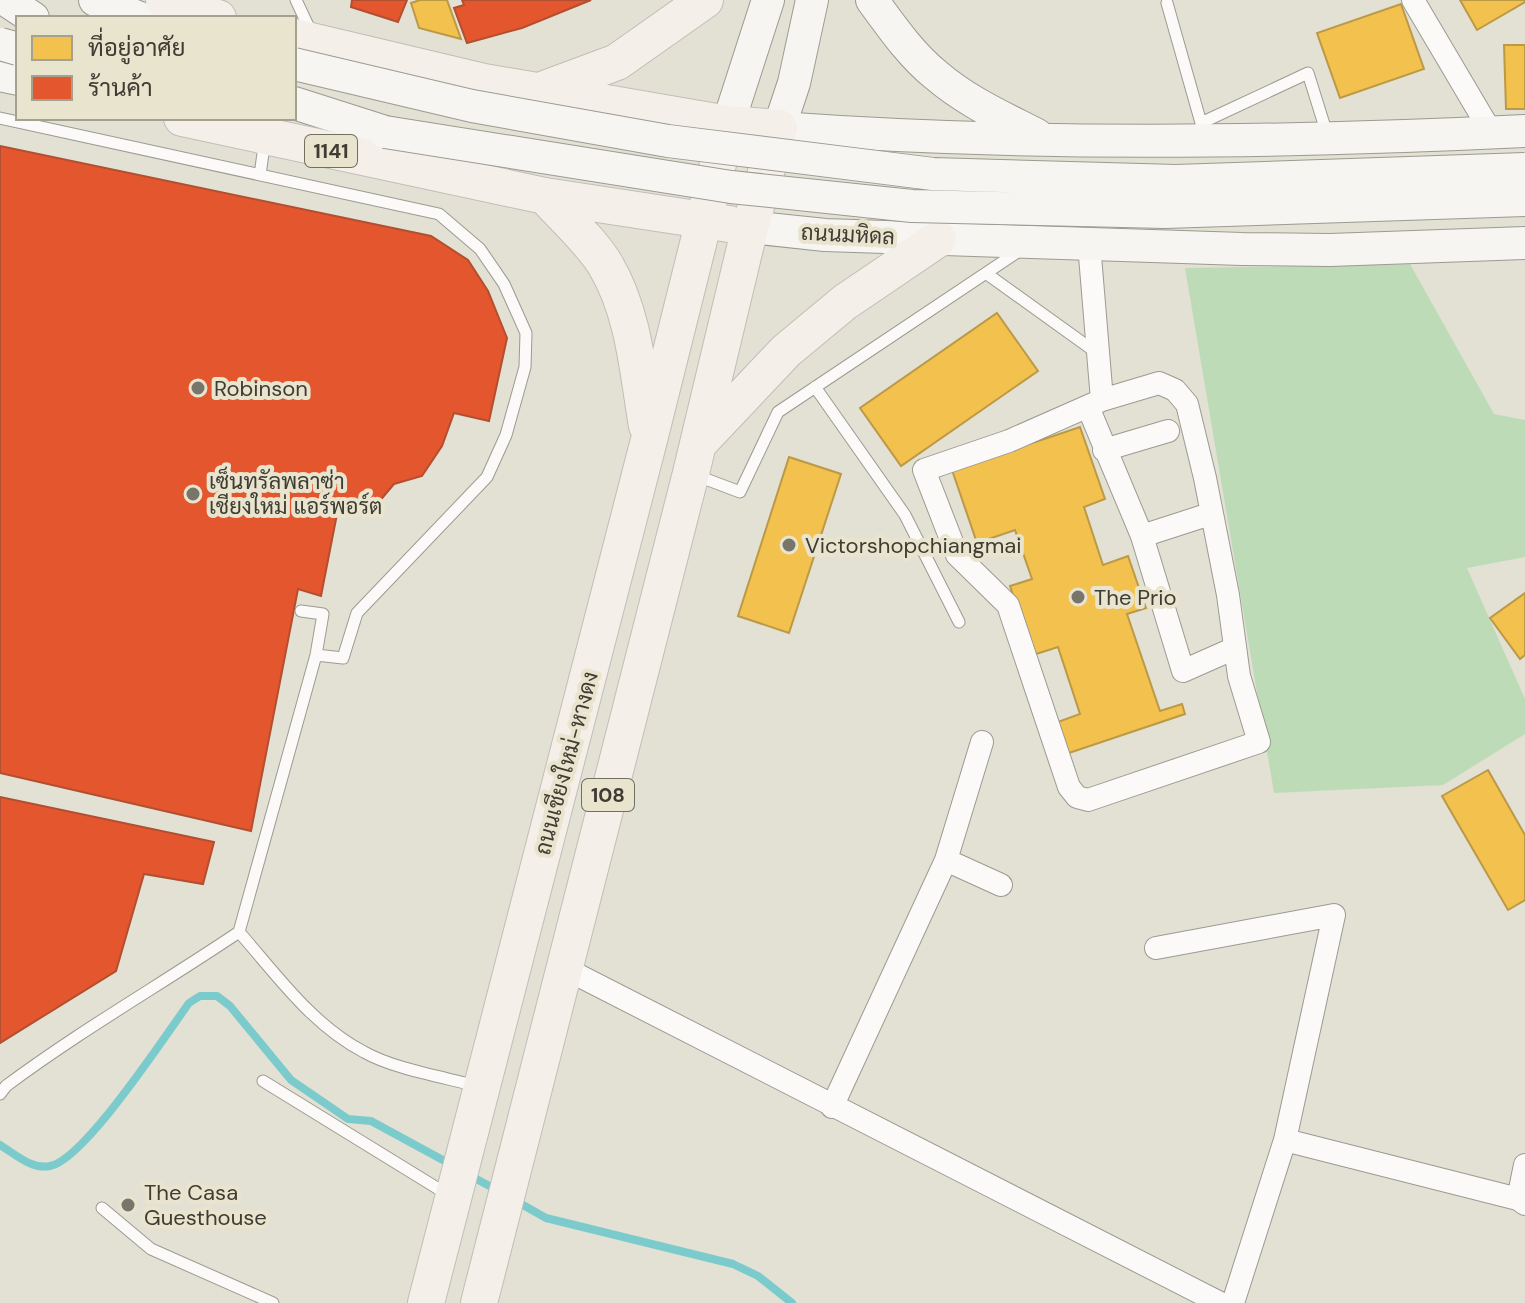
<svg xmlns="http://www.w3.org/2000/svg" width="1525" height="1303" font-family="'DM Sans',Sarabun,sans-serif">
  <rect width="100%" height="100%" fill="#e3e0d4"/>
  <path fill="#bedbb8" d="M1410 264 1494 414 1525 420V557L1467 568 1525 699V734L1443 785 1274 793 1185 268Z"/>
  <path fill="#f2c14e" stroke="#bc9946" stroke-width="2" d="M420 0H447L461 39 419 28 411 3Z
    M1460 0H1525V2L1477 30Z
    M1401 4 1424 69 1340 98 1317 33Z
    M1504 45H1525V109H1506Z
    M997 313 1038 371 901 466 860 408Z
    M1080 427 1105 499 1084 507 1103 565 1128 556 1146 608 1127 614 1160 711 1182 704 1185 714 1066 754 1055 723 1080 714 1058 647 1033 655 1010 586 1032 579 1015 530 977 543 952 470Z
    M789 457 841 474 789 633 738 616Z
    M1525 593V655L1520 659 1490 618Z
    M1488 770 1525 835V900L1508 910 1442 796Z"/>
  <path fill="#e4572e" stroke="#b24f30" stroke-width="2" d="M352 0H407L398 22 351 7Z
    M462 0H591L522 28 467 43 454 8 464 5Z
    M0 146 431 236 468 260 488 291 507 338 489 421 454 413 442 446 422 476 394 484 378 503 365 512 337 514 321 596 298 589 251 831 0 773Z
    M0 797 214 842 203 884 144 874 116 971 0 1043Z"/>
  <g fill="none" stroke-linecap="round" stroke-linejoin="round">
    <path stroke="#7bcbcd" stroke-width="8" d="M0 1145C15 1154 32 1170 50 1166 84 1160 165 1036 189 1003L200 996H217L230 1006 291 1080 348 1119 371 1121 452 1165
      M467 1174 497 1190
      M516 1201 546 1218 733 1264 758 1276 792 1303"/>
    <defs>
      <path id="lane" d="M296 0 311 32
        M1167 3 1201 123
        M0 118 439 214 480 249 504 284 526 333 525 367 506 435 487 477 357 613 343 658 316 655 239 932
        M1213 134 1201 123 1308 73 1327 134
        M260 175 265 139
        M987 274 1097 353
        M815 387 905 515 959 622
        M695 475 740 492 778 412 1022 249
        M301 611 323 614 316 655
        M263 1081 450 1196
        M0 1094 6 1086C81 1030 162 984 239 932 277 975 312 1025 364 1052 394 1069 443 1077 477 1086
        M102 1208 151 1249 273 1303"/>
      <path id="street" d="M1413 0 1491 132
        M1089 244 1102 400
        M1159 383 1175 390 1187 404 1205 478 1228 595 1239 676 1259 742 1088 800 1077 797 1069 787 1008 605 957 555 924 470 1009 441 1102 400Z
        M1088 407 1142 536 1183 671 1235 648
        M1104 450 1168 431
        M1142 536 1210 514
        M946 860 1001 885
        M1156 948 1334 915 1285 1140 1233 1303
        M564 968 1220 1303
        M832 1107 946 860 982 742
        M1285 1140 1518 1199 1525 1204
        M1518 1199 1525 1165"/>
      <path id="secondary" d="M6 0 33 18
        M95 0 140 18
        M812 0 794 83 779 128C1028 146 1277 143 1525 131
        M872 0C891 26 911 55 936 75 966 101 1002 117 1037 135
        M0 75 18 79
        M294 103 385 132
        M728 124 768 0
        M750 227 825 235 1242 249 1330 250 1525 243"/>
      <path id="primary" d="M164 0 188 11 218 18
        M294 37 484 82 728 124 779 128 750 227 691 473 479 1303
        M539 91 617 62 705 0
        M182 118 545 196 729 224
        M545 196C563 216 593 243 606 266 634 313 638 373 647 426
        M700 442 786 351 845 302 938 239
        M426 1303 649 440 728 124"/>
    </defs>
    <use href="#lane" stroke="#9c9a91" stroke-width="13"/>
    <use href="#street" stroke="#9c9a91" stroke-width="24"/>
    <use href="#secondary" stroke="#9c9a91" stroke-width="34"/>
    <use href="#primary" stroke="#c0beb8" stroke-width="38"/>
    <use href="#lane" stroke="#fbfaf9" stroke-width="11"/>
    <use href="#street" stroke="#fbfaf9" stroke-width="22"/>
    <use href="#secondary" stroke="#f7f5f1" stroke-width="32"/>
    <use href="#primary" stroke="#f4efe9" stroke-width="36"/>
    <defs>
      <path id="secondary-bridge" d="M0 44 18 49
        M294 64 472 106 668 141 933 174 1176 181 1525 169
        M385 132 731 187 912 206 1165 212 1525 200"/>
    </defs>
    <use href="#secondary-bridge" stroke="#9c9a91" stroke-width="34" stroke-linecap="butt"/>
    <use href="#secondary-bridge" stroke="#f7f5f1" stroke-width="32"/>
  </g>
  <g fill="#78756b" stroke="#e9e4ce" stroke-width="3">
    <circle cx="198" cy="388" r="8"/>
    <circle cx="193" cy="494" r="8"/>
    <circle cx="789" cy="545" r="8"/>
    <circle cx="1078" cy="597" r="8"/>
    <circle cx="128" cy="1205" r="8"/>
  </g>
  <g text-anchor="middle" stroke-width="8" stroke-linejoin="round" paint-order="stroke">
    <g fill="#e9e4ce" stroke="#716e62" stroke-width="2">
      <rect x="305" y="135" width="52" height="32" rx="6"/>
      <rect x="582" y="779" width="52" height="32" rx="6"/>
    </g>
    <g font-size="20" font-weight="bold" fill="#3e3c33">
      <text x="331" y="158">1141</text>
      <text x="608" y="802">108</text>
    </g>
    <g font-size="22" fill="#3e3c33" stroke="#e9e4ce">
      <text transform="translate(848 234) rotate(3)" y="8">ถนนมหิดล</text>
      <text transform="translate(566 763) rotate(-75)" y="8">ถนนเชียงใหม่-หางดง</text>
    </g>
    <g font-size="22" fill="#3e3c33" stroke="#e9e4ce" text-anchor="start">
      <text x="214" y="396">Robinson</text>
      <text x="209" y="489">เซ็นทรัลพลาซ่า<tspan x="209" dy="25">เชียงใหม่ แอร์พอร์ต</tspan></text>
      <text x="805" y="553">Victorshopchiangmai</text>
      <text x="1094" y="605">The Prio</text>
      <text x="144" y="1200">The Casa<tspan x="144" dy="25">Guesthouse</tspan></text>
    </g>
  </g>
  <rect x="16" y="16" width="280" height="104" fill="#e9e4ce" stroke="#a5a190" stroke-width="2"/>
  <rect x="32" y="36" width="40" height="24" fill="#f2c14e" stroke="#a5a190" stroke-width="2"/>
  <text x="88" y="56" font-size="24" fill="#3e3c33">ที่อยู่อาศัย</text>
  <rect x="32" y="76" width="40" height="24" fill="#e4572e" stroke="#a5a190" stroke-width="2"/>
  <text x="88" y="96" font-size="24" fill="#3e3c33">ร้านค้า</text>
</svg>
